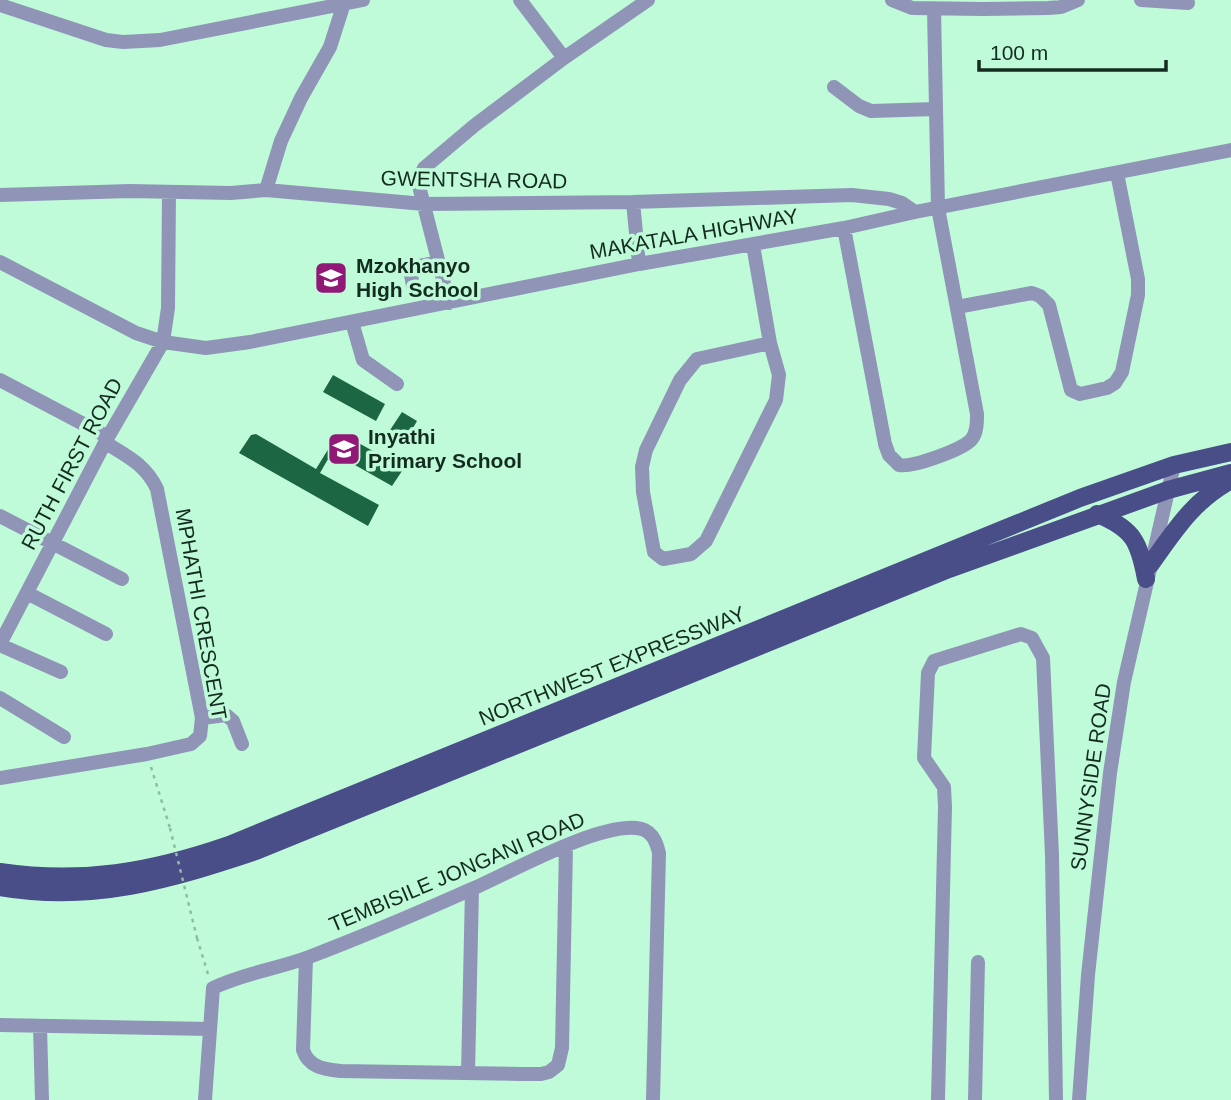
<svg xmlns="http://www.w3.org/2000/svg" width="1231" height="1100" font-family="Helvetica,sans-serif">
  <rect width="100%" height="100%" fill="#bffbd9"/>
  <path fill="#1c6644" d="M333 375 385 404 376 421 323 392Z
    M402 412 417 421 406 440 390 430Z
    M256 434 316 469 332 443 336 446 344 435 404 468 392 486 332 452 320 473 379 505 368 526 239 453 251 435Z"/>
  <g fill="none" stroke-linecap="round" stroke-linejoin="round">
    <path stroke="#8cbda1" stroke-width="2.5" stroke-dasharray="3.5 5" stroke-linecap="butt" d="M151 767 170 828
      M197 938 208 974"/>
    <path stroke="#9095b7" stroke-width="14" d="M520 0 564 58
      M892 0 912 8 983 9 1048 8 1061 7 1078 0
      M1141 0 1188 3
      M0 5 106 40 123 42 160 40 363 0
      M834 87 859 106 871 111 936 109
      M266 190 281 141 301 98 330 47 345 0
      M0 195 130 191 231 193 266 190 424 204 633 202 639 264
      M633 202 852 195 889 199 902 203 915 212
      M844 228 885 444 889 455 899 465C912 468 961 450 971 440 977 433 977 423 977 414L938 208 934 9
      M753 245 770 343 779 375 776 400 706 541 691 554 663 559 654 552 643 492 642 467 646 450 680 380 697 359 770 343
      M0 262 136 333 163 342 206 348 250 342 639 264 844 228 915 212 1231 150
      M413 286 411 275 413 267 439 262
      M449 303 419 186V180L424 168 475 125 564 58 648 0
      M957 307 1032 293 1040 296 1049 305 1071 390 1080 394 1107 388 1115 383 1122 372 1138 295V279L1117 173
      M352 322 363 360 397 384
      M0 380 108 437
      M0 516 122 579
      M27 593 106 634
      M0 644 108 437 163 342 168 308 169 193
      M0 645 61 672
      M0 698 64 737
      M202 718 226 715 233 721 242 744
      M0 778 147 754 191 744 200 736 202 718 157 489C146 465 127 456 106 443
      M306 958 303 1050C309 1068 325 1069 341 1071L521 1074H541L549 1072 558 1065 562 1048 566 846
      M0 1025 209 1029
      M40 1026 42 1100
      M468 1073 472 889
      M205 1100 213 988C244 973 277 969 309 957 364 936 418 913 472 889 513 871 594 825 636 828 651 829 656 840 659 853L653 1100
      M938 1100 945 807 944 787 924 758 928 673 934 661 1021 634 1032 638 1043 658 1052 855 1056 1100
      M975 1100 978 962
      M1079 1100 1088 975 1110 773 1124 682 1174 465"/>
    <path stroke="#494d88" stroke-width="18" d="M1097 514C1134 529 1139 542 1146 579
      M1150 565C1175 530 1193 501 1231 480
      M0 872C82 884 151 872 229 845L1080 498 1174 465 1231 452
      M0 887C93 903 169 880 256 851L949 569 1168 490 1231 473"/>
    <path stroke="#8cbda1" stroke-width="2.5" stroke-dasharray="3.5 5" stroke-linecap="butt" d="M170 828 197 938"/>
  </g>
  <defs>
    <symbol id="school-square" viewBox="-11 -11 22 22"><rect x="-9" y="-9" width="18" height="18" rx="4" fill="#911876" stroke="#bffbd9"/><path d="M0-5L7-2L0 1L-7-2ZM-4 1L0 2.5L4 1V4Q0 6-4 4Z" fill="#fff"/></symbol>
  </defs>
  <g fill-rule="evenodd">
    <use href="#school-square" x="312" y="259" width="38" height="38"/>
    <use href="#school-square" x="325" y="430" width="38" height="38"/>
  </g>
  <g text-anchor="middle" stroke-width="7" stroke-linejoin="round" paint-order="stroke">
    <g font-size="21" fill="#142c20" stroke="#bffbd9">
      <text transform="translate(474 180) rotate(1)" y="7">GWENTSHA ROAD</text>
      <text transform="translate(694 234) rotate(-10)" y="7">MAKATALA HIGHWAY</text>
      <text transform="translate(72 464) rotate(-62)" y="7">RUTH FIRST ROAD</text>
      <text transform="translate(201 614) rotate(80)" y="7">MPHATHI CRESCENT</text>
      <text transform="translate(612 666) rotate(-22)" y="7">NORTHWEST EXPRESSWAY</text>
      <text transform="translate(1091 777) rotate(-82)" y="7">SUNNYSIDE ROAD</text>
      <text transform="translate(457 872) rotate(-23)" y="7">TEMBISILE JONGANI ROAD</text>
    </g>
    <g font-size="21" font-weight="bold" fill="#142c20" stroke="#bffbd9" text-anchor="start">
      <text x="356" y="273">Mzokhanyo<tspan x="356" dy="24">High School</tspan></text>
      <text x="368" y="444">Inyathi<tspan x="368" dy="24">Primary School</tspan></text>
    </g>
  </g>
  <path d="M979 60v10h187v-10" fill="none" stroke="#142c20" stroke-width="3.5"/>
  <text x="990" y="60" font-size="21" fill="#142c20" stroke="#bffbd9" stroke-width="5" paint-order="stroke">100 m</text>
</svg>
